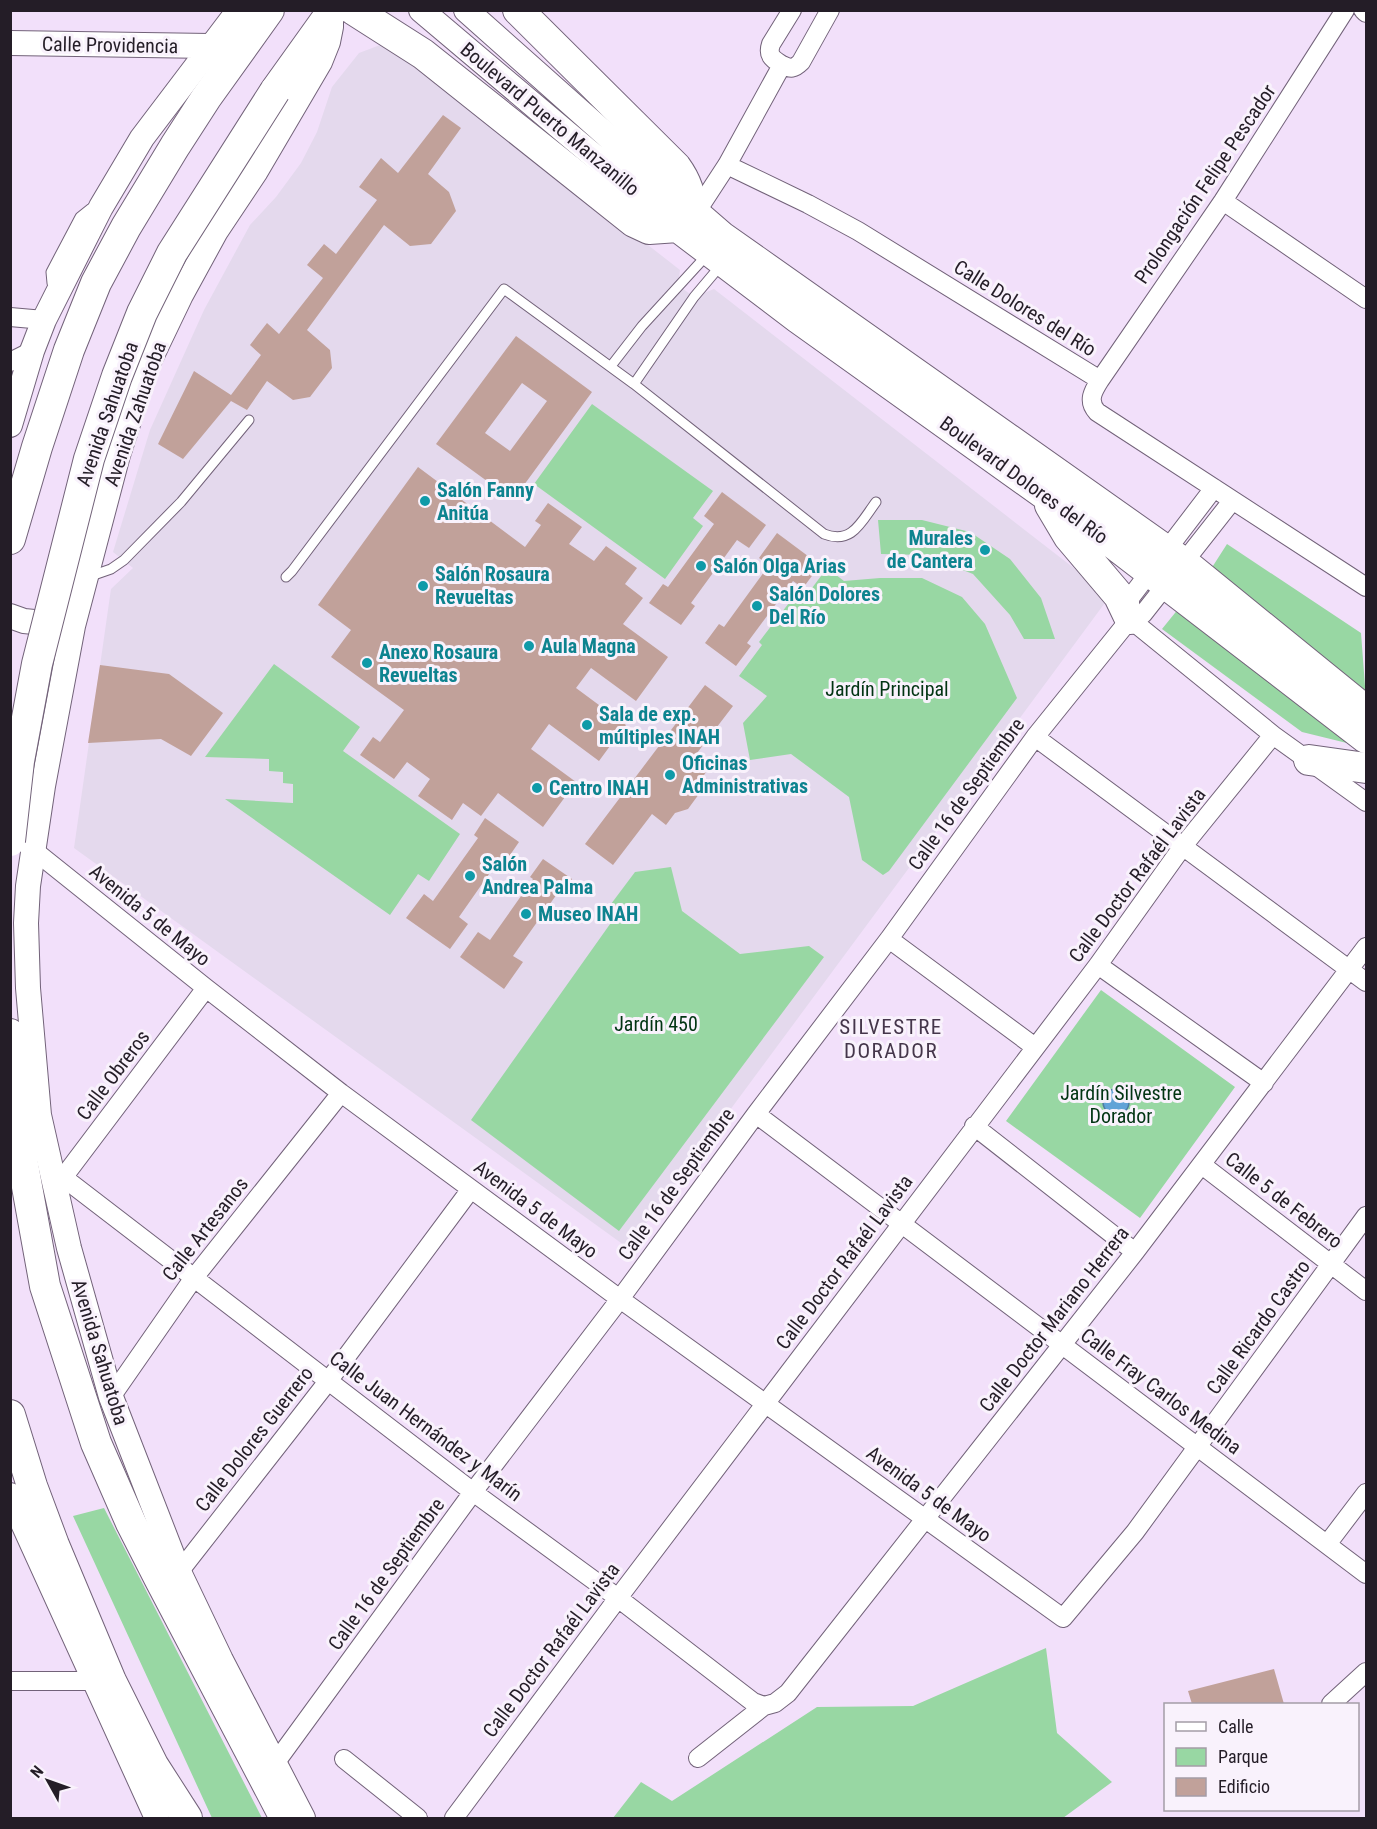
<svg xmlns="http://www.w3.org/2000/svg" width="1377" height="1829" font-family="'Roboto Condensed',sans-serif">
  <rect width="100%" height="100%" fill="#f2e0fa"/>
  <path fill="#e4d9ed" d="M388 42 680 270 678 285 694 297 714 289 1110 596 628 1248 74 848 111 589 133 568 113 552 150 430 204 310 250 225 276 197 301 163 317 132 332 87 359 53Z"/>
  <path fill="#98d7a3" d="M592 404 713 491 693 518 703 526 665 579 534 484Z
    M878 520H922L970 532 1010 559 1041 598 1055 639H1024L1010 615 973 574 924 555 881 554Z
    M1227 544 1361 633 1366 699 1211 569Z
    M827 568 844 581 880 578H922L962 597 985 624 1017 698 889 871 883 875 862 860 849 797 791 754 750 760 743 723 767 696 739 676 762 645 759 642 792 599 800 604Z
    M1179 608 1355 745 1302 732 1162 629Z
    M274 664 360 727 343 751 460 834 429 881 418 874 390 915 225 799 293 803V784L283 783V772L269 771V759L205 757Z
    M671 867 682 911 740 954 809 946 824 957 619 1231 471 1120 620 910 611 904 635 872Z
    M1101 990 1235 1087 1140 1218 1006 1121Z
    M104 1508 262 1818H212L73 1516Z
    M1046 1648 1057 1733 1112 1782 1063 1818H613L641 1782 672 1801 817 1707 913 1706Z"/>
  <path fill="#62a3d7" stroke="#4f7ba2" stroke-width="1.5" d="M1103 1102a13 13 0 1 1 26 0a13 13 0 1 1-26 0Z"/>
  <path fill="#c1a19a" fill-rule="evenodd" d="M443 115 461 128 428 174 449 192 456 211 431 244 410 246 384 225 307 330 330 350 332 368 310 397 293 400 267 381 247 410 231 401 183 459 158 444 194 371 231 395 261 355 250 345 267 323 279 334 323 278 307 265 324 244 336 254 377 200 359 187 381 158 398 173Z
    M516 336 592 392 513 500 436 444ZM522 383 547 401 510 451 485 433Z
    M418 467 525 547 541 525 535 521 548 503 582 527 569 544 594 561 606 546 637 568 625 584 643 598 623 624 668 657 636 701 591 668 576 688 626 725 614 741 610 738 606 743 610 746 599 761 549 724 531 749 576 782 543 827 498 793 481 816 463 803 452 820 418 796 430 779 407 762 394 779 360 755 373 737 380 742 404 710 331 657 351 630 318 605Z
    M722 492 766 525 749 548 737 540 691 603 695 606 681 625 649 603 663 584 668 587 714 524 704 516Z
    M777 533 820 565 803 588 793 581 747 643 751 646 736 666 705 643 719 624 724 627 769 565 759 558Z
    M100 665 169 674 223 713 191 756 161 739 88 743Z
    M705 685 733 706 694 757 709 768 699 782V794L688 809 675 813 666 825 652 814 613 865 585 844Z
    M485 818 519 842 508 858 503 854 459 917 468 924 450 949 406 918 424 894 433 901 478 838 474 835Z
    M543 859 572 879 560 896 557 894 513 956 523 962 504 989 460 957 478 932 490 940 533 879 530 877Z
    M1274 1669 1284 1704H1192L1188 1691Z"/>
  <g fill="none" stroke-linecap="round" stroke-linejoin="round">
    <defs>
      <path id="service" d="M57 290 52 283 51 272 80 217 90 209 95 208
        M611 366 642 326 707 255
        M634 384 694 297 721 265
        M88 577 111 569 124 560 181 502 249 420
        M286 577 292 571 504 289 634 384 824 534C852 545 861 522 876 502"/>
      <path id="minor" d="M1345 10 1223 201 1100 380C1093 391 1087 401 1097 412L1366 587
        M1363 10 1366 13
        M782 65C791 69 794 69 801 62L830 10
        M727 165 808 204 858 231 1100 380
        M1223 201 1366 299
        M695 214 727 165 782 65C773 59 767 56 771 44L792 10
        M10 317 44 320
        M10 362 32 351
        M1130 615V598L1214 488
        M1130 619 1273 735 1366 802
        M1035 737 1366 982
        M26 844 206 988 341 1093 620 1299 1063 1618 1135 1532 1366 1216
        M889 939 1035 1047
        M1098 965 1264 1083
        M756 1114 1366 1574
        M974 1126 1135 1252
        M1202 1165 1366 1291
        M64 1178 473 1492 618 1598 753 1702 764 1706
        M56 1187 206 988
        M111 1397 193 1279 341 1093
        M1328 1543 1366 1493
        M179 1572 329 1380 471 1189
        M10 1681H105
        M1331 1704 1366 1672
        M698 1758 764 1706 775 1703 788 1693 1135 1252 1366 947
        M344 1759 418 1818
        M268 1773 473 1492 620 1299 756 1114 889 939 1035 737 1130 619 1143 614 1232 501
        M454 1818 618 1598 1098 965 1183 846 1273 735"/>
      <path id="tertiary" d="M421 10 678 227
        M466 10 692 211
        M10 43 210 46
        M10 425 32 351 44 320 101 207 142 138 239 10
        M10 616 24 621 64 625
        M10 1495 157 1818
        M303 1818 221 1660 179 1572 111 1397 69 1248 39 1115 28 988 26 923 28 886 43 786 73 626 118 455 146 368 181 295 216 231 256 171 320 62 328 42 331 27V14"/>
      <path id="primary" d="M354 10 423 54 634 222 649 229 678 227 798 318 1110 541 1366 738
        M518 10 676 167C687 182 690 194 692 211L722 237 1184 563 1366 711
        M275 91 333 10
        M1050 505 1069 537 1119 596 1130 619
        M10 539 37 447 69 350 96 283 126 227 175 146 206 98 269 10
        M1309 760 1366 768
        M10 1034 22 1159 45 1286 96 1443 131 1523 159 1578 285 1818
        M10 1415 32 1486 54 1545 111 1681 153 1765 187 1818"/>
    </defs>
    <use href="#service" stroke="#726279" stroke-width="11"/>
    <use href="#minor" stroke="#726279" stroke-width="20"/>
    <use href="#tertiary" stroke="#726279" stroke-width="26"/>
    <use href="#primary" stroke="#726279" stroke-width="32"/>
    <use href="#service" stroke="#fff" stroke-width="9"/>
    <use href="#minor" stroke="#fff" stroke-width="18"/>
    <use href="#tertiary" stroke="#fff" stroke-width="24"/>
    <use href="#primary" stroke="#fff" stroke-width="30"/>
    <defs>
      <path id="primary-bridge" d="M10 841 19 761 37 664 89 459 117 376 142 313 172 253 275 91"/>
    </defs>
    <use href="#primary-bridge" stroke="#726279" stroke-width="32" stroke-linecap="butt"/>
    <use href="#primary-bridge" stroke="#fff" stroke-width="30"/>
  </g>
  <g fill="#0f9aa8" stroke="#f9f2fc" stroke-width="2">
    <circle cx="425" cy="501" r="6"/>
    <circle cx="985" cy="550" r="6"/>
    <circle cx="701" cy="566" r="6"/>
    <circle cx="423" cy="586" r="6"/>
    <circle cx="757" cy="606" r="6"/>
    <circle cx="529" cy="646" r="6"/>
    <circle cx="367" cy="663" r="6"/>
    <circle cx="587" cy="725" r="6"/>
    <circle cx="670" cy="775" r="6"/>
    <circle cx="537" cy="788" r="6"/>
    <circle cx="470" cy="876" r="6"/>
    <circle cx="526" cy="914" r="6"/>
  </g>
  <g text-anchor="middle" stroke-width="6" stroke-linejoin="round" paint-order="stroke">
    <g font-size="20" fill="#241d27" stroke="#f9f2fc">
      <text transform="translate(110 45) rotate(1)" y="7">Calle Providencia</text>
      <text transform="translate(550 119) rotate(40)" y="7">Boulevard Puerto Manzanillo</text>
      <text transform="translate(1205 184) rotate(-56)" y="7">Prolongación Felipe Pescador</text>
      <text transform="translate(1025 308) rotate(32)" y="7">Calle Dolores del Río</text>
      <text transform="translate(107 414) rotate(-71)" y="7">Avenida Sahuatoba</text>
      <text transform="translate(135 414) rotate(-71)" y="7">Avenida Zahuatoba</text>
      <text transform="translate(1024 480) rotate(36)" y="7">Boulevard Dolores del Río</text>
      <text transform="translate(966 794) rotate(-54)" y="7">Calle 16 de Septiembre</text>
      <text transform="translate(1137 875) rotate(-53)" y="7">Calle Doctor Rafaél Lavista</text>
      <text transform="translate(150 915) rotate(39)" y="7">Avenida 5 de Mayo</text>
      <text transform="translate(113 1075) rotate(-53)" y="7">Calle Obreros</text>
      <text transform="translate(676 1184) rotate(-54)" y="7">Calle 16 de Septiembre</text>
      <text transform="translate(1284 1200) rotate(38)" y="7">Calle 5 de Febrero</text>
      <text transform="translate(536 1209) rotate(37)" y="7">Avenida 5 de Mayo</text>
      <text transform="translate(205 1229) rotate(-52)" y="7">Calle Artesanos</text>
      <text transform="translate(844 1262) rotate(-53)" y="7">Calle Doctor Rafaél Lavista</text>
      <text transform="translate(1054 1319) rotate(-52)" y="7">Calle Doctor Mariano Herrera</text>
      <text transform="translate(1258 1327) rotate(-54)" y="7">Calle Ricardo Castro</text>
      <text transform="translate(100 1352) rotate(73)" y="7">Avenida Sahuatoba</text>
      <text transform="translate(1161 1391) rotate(37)" y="7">Calle Fray Carlos Medina</text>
      <text transform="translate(426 1426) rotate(37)" y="7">Calle Juan Hernández y Marín</text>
      <text transform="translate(254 1439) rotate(-52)" y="7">Calle Dolores Guerrero</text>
      <text transform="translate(929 1494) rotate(36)" y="7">Avenida 5 de Mayo</text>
      <text transform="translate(386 1574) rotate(-54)" y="7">Calle 16 de Septiembre</text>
      <text transform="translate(551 1650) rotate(-53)" y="7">Calle Doctor Rafaél Lavista</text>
    </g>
    <g font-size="20" font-weight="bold" fill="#0d838f" stroke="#f9f2fc" text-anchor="start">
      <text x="437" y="497">Salón Fanny<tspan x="437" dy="23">Anitúa</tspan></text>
      <text x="973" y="545" text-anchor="end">Murales<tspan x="973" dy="23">de Cantera</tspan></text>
      <text x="713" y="573">Salón Olga Arias</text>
      <text x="435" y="581">Salón Rosaura<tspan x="435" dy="23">Revueltas</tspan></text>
      <text x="769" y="601">Salón Dolores<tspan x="769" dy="23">Del Río</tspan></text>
      <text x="541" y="653">Aula Magna</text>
      <text x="379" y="659">Anexo Rosaura<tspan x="379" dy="23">Revueltas</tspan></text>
      <text x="599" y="721">Sala de exp.<tspan x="599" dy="23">múltiples INAH</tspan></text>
      <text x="682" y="770">Oficinas<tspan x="682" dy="23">Administrativas</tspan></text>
      <text x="549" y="795">Centro INAH</text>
      <text x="482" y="871">Salón<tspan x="482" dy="23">Andrea Palma</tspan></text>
      <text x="538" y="921">Museo INAH</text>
    </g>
    <g font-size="20" fill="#013412" stroke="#f9f2fc">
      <text x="887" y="696">Jardín Principal</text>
      <text x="656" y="1031">Jardín 450</text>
      <text x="1121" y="1100">Jardín Silvestre<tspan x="1121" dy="23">Dorador</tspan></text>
    </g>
    <g font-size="21" letter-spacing="1.5" fill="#45364b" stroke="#f9f2fc">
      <text x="891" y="1034">SILVESTRE<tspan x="891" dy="24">DORADOR</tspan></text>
    </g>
  </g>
  <rect width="1377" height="1829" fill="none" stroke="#241d27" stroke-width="24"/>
  <rect x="1164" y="1703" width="195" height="108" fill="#f9f2fc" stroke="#a49da7" stroke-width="1.5"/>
  <rect x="1176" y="1722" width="30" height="9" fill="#ffffff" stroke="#a49da7" stroke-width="1.5"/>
  <text x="1218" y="1733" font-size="18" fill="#241d27">Calle</text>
  <rect x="1176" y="1748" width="30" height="18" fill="#98d7a3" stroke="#a49da7" stroke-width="1.5"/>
  <text x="1218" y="1763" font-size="18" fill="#241d27">Parque</text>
  <rect x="1176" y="1778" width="30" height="18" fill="#c1a19a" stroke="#a49da7" stroke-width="1.5"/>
  <text x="1218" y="1793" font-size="18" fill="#241d27">Edificio</text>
  <g transform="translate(48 1781) rotate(310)" stroke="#f9f2fc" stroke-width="4.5" paint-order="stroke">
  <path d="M0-4.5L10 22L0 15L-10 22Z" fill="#241d27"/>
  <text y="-9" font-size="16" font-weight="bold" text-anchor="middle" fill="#241d27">N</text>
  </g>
</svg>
